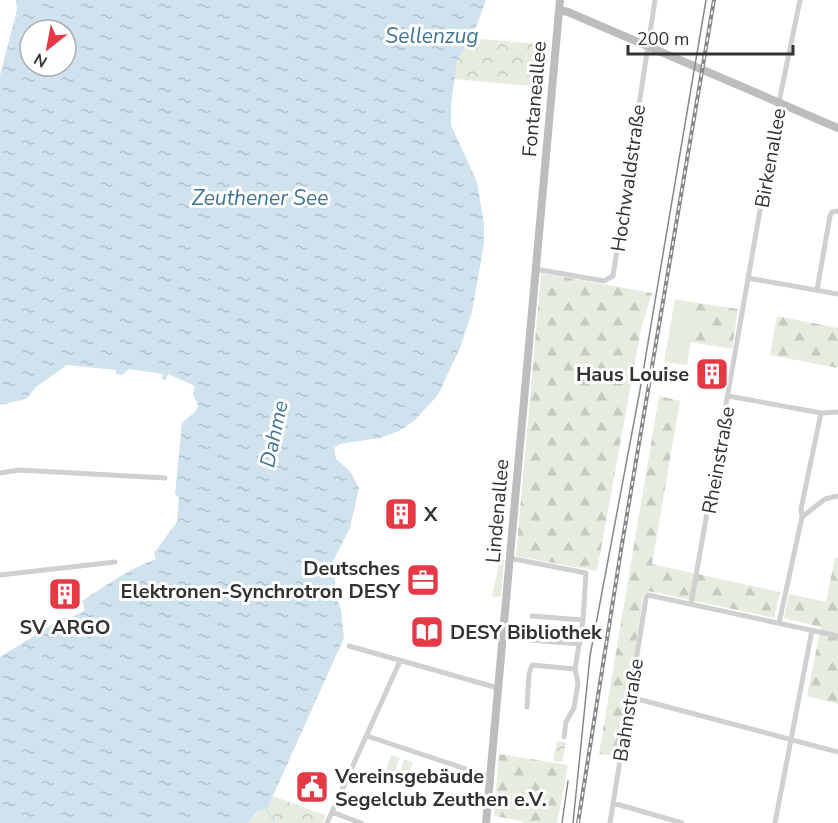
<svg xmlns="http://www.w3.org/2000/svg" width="838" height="823" font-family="'Nunito Sans',sans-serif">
  <defs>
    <pattern id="forest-firs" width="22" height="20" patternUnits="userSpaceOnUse" patternTransform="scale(1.5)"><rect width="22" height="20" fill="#e6ecdf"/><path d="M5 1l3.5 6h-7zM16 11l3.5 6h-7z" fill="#c6cbc0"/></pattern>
    <pattern id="park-crowns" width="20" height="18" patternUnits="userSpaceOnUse" patternTransform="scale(1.5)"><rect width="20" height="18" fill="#e6ecdf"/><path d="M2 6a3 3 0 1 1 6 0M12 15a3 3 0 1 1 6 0" fill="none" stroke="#c6cbc0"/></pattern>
    <pattern id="water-ripples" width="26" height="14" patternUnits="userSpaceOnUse" patternTransform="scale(1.5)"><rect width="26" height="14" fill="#cfe2ee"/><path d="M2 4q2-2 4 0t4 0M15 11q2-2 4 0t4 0" fill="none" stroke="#b2c2cd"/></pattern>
  </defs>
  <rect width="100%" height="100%" fill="#fff"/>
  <path fill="#e6ecdf" d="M675 299 697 303 687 365 664 362Z
    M500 560H504L501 596 497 597 492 596Z
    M391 755 400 758 393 776 385 773Z
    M404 759 413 762 406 781 398 778Z"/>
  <path fill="url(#forest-firs)" d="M541 273 652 293 641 329 597 571 516 556Z
    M697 303 738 309 732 349 690 342Z
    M777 316 838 328V368L770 355Z
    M659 396 680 401 652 564 780 592 774 618 648 591 643 596 619 756 599 754Z
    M835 558H838V704L807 696 821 627 784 618 789 594 826 602Z
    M499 754 568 765 557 823H523V821L494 816Z"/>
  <path fill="url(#park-crowns)" d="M472 38 549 45 545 87 453 79 457 61Z
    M557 741 566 742 562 762 553 761Z
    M273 796 325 815 323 823H248L260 810 267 808Z"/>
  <path fill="url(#water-ripples)" fill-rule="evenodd" d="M16 0H486L472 38 457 61 451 104V125L477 182 484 224V243L472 312 460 348 438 395 414 421 399 431 380 438 340 444 334 448 336 459 350 471 359 488 350 528 330 567 335 575V595L341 609 344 638 267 809 259 810 248 823H0V657L63 618 68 619 85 610 82 601C107 585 128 569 156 559L154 553 177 522 179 498 175 494 182 423 195 412 198 406 193 394 195 386 168 374 166 380 162 379 163 374 129 369 122 375 116 374V370L67 365 36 387 26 399 0 405V75L17 10ZM30 30H66V66H30Z"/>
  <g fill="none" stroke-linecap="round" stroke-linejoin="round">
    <path stroke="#cfe2ee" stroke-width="1.5" d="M266 808 275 823"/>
    <path stroke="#d0d0d0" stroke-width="5" d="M535 269 604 281 613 276 655 0
      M748 278 838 294
      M817 290 830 216 832 212 838 211
      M728 396 821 413 838 412
      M0 473 19 470 165 478
      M802 517 801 509 821 413
      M509 558 586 573 583 620 575 669 578 683 574 708 566 722 564 737
      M0 575 115 562
      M691 604 779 102 800 0
      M532 616 583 620
      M779 623 802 517 825 499 838 496
      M530 640 580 644
      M349 646 498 688
      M630 697 838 752
      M527 707 529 674 532 665 575 669
      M367 736 490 777
      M613 803 682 823
      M332 812 361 823
      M327 823 400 661
      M610 823 646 598 648 595 838 636
      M775 823 812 630"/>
    <path stroke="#bdbdbd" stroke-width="8" d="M559 10 568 12 838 128
      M486 823 560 0"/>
    <path stroke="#888" stroke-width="1.5" d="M562 823 568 781
      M573 823 590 656 640 390 706 0"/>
    <defs>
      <path id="rail" d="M578 823 621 550 714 0"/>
    </defs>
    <use href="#rail" stroke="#888" stroke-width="4"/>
    <use href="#rail" stroke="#fff" stroke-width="1.5" stroke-dasharray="4.5" stroke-linecap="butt"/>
  </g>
  <defs>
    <symbol id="building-square" viewBox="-11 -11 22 22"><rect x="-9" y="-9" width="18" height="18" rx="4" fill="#e63946" stroke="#fff"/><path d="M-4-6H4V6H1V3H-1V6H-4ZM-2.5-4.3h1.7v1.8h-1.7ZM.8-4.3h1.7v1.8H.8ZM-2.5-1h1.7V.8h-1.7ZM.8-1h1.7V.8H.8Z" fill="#fff"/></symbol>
    <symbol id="office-square" viewBox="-11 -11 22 22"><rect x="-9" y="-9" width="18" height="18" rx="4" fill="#e63946" stroke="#fff"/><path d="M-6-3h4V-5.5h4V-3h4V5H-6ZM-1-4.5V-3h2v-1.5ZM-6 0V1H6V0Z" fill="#fff"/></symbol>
    <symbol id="library-square" viewBox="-11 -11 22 22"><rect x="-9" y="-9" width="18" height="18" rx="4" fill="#e63946" stroke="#fff"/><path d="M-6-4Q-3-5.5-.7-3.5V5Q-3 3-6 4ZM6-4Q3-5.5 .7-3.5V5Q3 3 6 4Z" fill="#fff"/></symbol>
    <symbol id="civic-square" viewBox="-11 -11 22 22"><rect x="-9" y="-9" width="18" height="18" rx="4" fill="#e63946" stroke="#fff"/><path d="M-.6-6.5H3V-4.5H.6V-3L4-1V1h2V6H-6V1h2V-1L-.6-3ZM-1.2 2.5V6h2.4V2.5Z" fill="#fff"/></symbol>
  </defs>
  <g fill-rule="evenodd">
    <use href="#building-square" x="693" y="355" width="38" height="38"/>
    <use href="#building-square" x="382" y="495" width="38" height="38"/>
    <use href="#office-square" x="404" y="561" width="38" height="38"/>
    <use href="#building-square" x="46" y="575" width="38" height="38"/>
    <use href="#library-square" x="408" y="613" width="38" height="38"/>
    <use href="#civic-square" x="293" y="768" width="38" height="38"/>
  </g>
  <g text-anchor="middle" stroke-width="6" stroke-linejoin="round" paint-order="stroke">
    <g font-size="20" fill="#333" stroke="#fff">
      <text transform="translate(534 99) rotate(-85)" y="7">Fontaneallee</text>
      <text transform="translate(770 158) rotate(-80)" y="7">Birkenallee</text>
      <text transform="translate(628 178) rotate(-82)" y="7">Hochwaldstraße</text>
      <text transform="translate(718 460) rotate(-80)" y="7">Rheinstraße</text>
      <text transform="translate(497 511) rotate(-85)" y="7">Lindenallee</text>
      <text transform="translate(628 710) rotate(-81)" y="7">Bahnstraße</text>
    </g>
    <g font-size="20" font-weight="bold" fill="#333" stroke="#fff" text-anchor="start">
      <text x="689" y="381" text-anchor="end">Haus Louise</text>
      <text x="424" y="521">X</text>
      <text x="400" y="575" text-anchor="end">Deutsches<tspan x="400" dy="23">Elektronen-Synchrotron DESY</tspan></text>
      <text x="65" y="634" text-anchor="middle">SV ARGO</text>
      <text x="450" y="639">DESY Bibliothek</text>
      <text x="335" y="783">Vereinsgebäude<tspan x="335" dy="23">Segelclub Zeuthen e.V.</tspan></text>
    </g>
    <g font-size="21" font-style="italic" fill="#3f7597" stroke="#fff">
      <text x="432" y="43">Sellenzug</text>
      <text x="260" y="205">Zeuthener See</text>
      <text transform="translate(274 434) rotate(-78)" y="7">Dahme</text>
    </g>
  </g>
  <g transform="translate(48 48) rotate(211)"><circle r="28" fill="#ffffff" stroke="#adadad" stroke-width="1.5"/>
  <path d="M0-4.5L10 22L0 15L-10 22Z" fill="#e63946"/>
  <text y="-9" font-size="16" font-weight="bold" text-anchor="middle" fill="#333333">N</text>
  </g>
  <path d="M628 45v9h165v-9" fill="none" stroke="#333333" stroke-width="3"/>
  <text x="637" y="45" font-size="18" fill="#333333" stroke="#ffffff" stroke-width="4.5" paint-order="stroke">200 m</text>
</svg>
